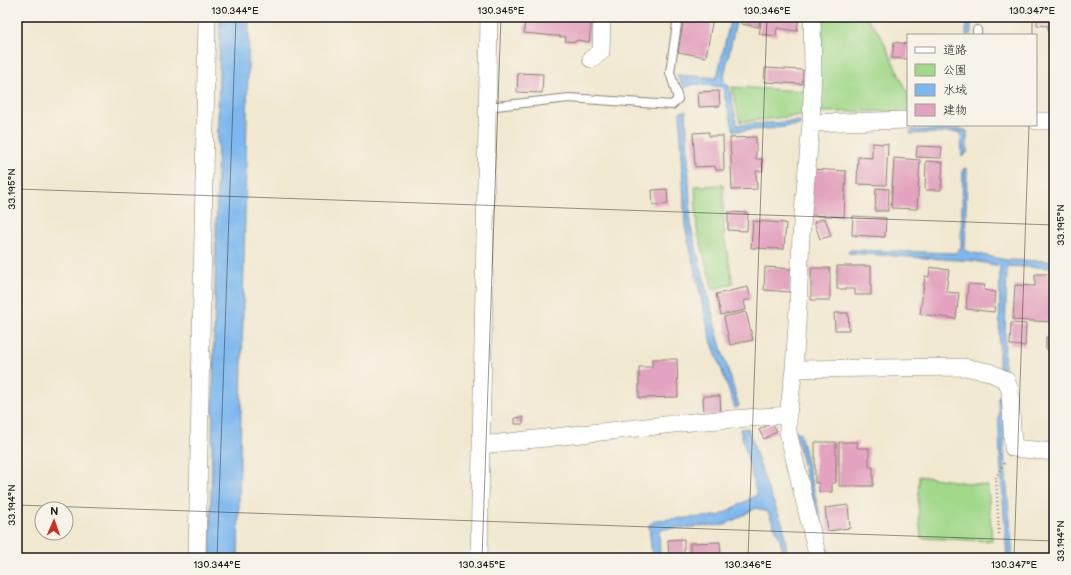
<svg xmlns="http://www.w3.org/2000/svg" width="1071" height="575" font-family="'Balsamiq Sans','Klee One',sans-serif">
  <rect width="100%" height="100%" fill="#f7f3e8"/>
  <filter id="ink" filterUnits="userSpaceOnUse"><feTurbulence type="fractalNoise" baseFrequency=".025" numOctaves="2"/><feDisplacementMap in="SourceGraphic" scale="8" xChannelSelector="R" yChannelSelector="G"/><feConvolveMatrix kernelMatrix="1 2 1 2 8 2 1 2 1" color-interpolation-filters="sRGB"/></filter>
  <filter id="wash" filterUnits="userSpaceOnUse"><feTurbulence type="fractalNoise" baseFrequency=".012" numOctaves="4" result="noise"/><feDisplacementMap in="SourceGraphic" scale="16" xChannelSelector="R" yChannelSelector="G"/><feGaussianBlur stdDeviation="0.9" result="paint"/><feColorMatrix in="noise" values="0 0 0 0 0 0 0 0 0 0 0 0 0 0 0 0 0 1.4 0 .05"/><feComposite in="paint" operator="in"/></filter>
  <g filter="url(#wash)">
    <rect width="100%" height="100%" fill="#f1e8d0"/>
    <path fill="#a1d88a" stroke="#5e7a53" d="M819 17H866L880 34 908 94V111L816 112 822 35Z
      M732 87 805 91 804 115 740 122Z
      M723 185 724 237 733 283 713 290 697 229 695 186Z
      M919 476 988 486 992 541 921 538 918 505Z"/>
    <path fill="#7db7ee" stroke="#4c6a85" d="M220 17H249L238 558H210Z
      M731 17H737L723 81 729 86 737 125 800 121V125L767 129 734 131 722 87 694 84 684 88 677 75 717 78Z
      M967 17H971V35H966Z
      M686 111 691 228 719 341 739 406 735 408 710 337 685 226 680 112Z
      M961 129 967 131V153L962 156 961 132 910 134 911 130Z
      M967 168 965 251 1006 260 1054 261V268L1007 266 1004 369 999 368 1000 266 975 261 848 253 850 250 956 253 961 247 963 169Z
      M998 396 1004 398V453L1013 558H1007L1000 456Z
      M748 428 766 484 783 525 788 558H784L780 539 768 512 756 508 725 525 659 529 660 558H652L649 525 656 520 719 516 757 495 740 429Z
      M795 430 800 433 830 558H825Z"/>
    <g id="blocks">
      <path fill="#e3a2bf" d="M525 17H592L589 42 577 40 576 42 565 41 566 37 524 33Z
        M684 17 700 18V17H713L706 57 678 52Z
        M742 17H760L759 27 741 24Z
        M762 17H799L797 31 777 28 776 36 759 34Z
        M1037 17H1054V31L1048 30V26L1037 25Z
        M894 42 908 44V59L892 58Z
        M765 68 803 70 802 84 764 82Z
        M518 73 543 74 542 93 517 92Z
        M719 91 720 106 699 107 698 92Z
        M709 132V136H723L724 170H716L715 166 695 167 693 133Z
        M756 137V159H762L763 171H756L757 189 732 190 730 138Z
        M872 143 888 144 886 185 857 184 858 157 872 158Z
        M917 146 942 147 941 158 916 157Z
        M894 158 920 160 917 209 891 208Z
        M926 161 943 162 941 190H925Z
        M812 169 846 171 844 217 809 215Z
        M876 188 889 189 888 211H875Z
        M667 189 668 204 653 205 652 190Z
        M728 212 748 213 747 231 728 230Z
        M853 216 886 218 885 237 852 235Z
        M825 218 831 236 820 239 814 222Z
        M753 221 786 223 784 249 751 248Z
        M837 266H871V295H855V289H837Z
        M765 267 792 269 790 292 764 290Z
        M930 267 949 270 946 292 959 293 956 319 920 314 925 276 929 277Z
        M811 268H830V300H811Z
        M1035 274H1053V293H1054V322L1013 320 1015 285 1035 286Z
        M968 284 985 285 984 290 996 292 994 312 966 309Z
        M748 287 751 299 744 301 746 310 721 315 716 294Z
        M746 312 753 340 730 345 724 317Z
        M834 313H848L849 330H835Z
        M1011 323 1026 324 1025 346 1010 345Z
        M1046 337 1054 338V349H1046Z
        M652 359H677L678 397 639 398V367H652Z
        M703 396H720L721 415H704Z
        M523 417V424H515V418Z
        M772 423 777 431 764 439 759 430Z
        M815 442H836V483H832V492H819V483H815Z
        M839 442H858L857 448H869V467H873V486H839Z
        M848 505 850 528 828 531 825 508Z
        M684 539V558H669L668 540Z
        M720 542 721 558H690V543Z"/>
    </g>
  </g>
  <g filter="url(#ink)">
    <use href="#blocks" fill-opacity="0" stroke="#868276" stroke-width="1"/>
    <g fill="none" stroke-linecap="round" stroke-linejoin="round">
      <defs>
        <path id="service" d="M977 35V30
          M487 107 569 98 672 105 678 99 670 72 678 17"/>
        <path id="minor" d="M812 17 813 67 811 123 801 236 798 308 794 369 788 415V432L818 558
          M591 59 601 52 602 17
          M1036 121H1054
          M811 123 908 120
          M794 369 964 367 989 372 1006 380 1010 390 1013 448 1054 452
          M481 445 692 422 788 415
          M197 558 207 17
          M479 558 489 17"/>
      </defs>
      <use href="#service" stroke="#868276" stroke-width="10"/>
      <use href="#minor" stroke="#868276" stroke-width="18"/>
      <path stroke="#868276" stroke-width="2.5" stroke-dasharray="1 3" stroke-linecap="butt" d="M999 534 996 477 1004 463"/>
      <use href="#service" stroke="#fff" stroke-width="8"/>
      <use href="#minor" stroke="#fff" stroke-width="17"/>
    </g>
  </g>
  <path fill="none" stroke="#1c1c1c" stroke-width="1" stroke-opacity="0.45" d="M1032 35V17M17 189 1054 225M17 505 1054 541M217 558 236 17M482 558 501 17M748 558 767 17M1014 558 1029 125"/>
  <rect width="1071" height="575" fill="none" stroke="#f7f3e8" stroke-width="44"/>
  <rect x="907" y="34" width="130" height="92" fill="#f7f3e8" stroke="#9f9d96"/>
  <rect x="915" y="47" width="20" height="6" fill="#ffffff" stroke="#9f9d96"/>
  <text x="943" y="54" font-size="12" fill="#1c1c1c">道路</text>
  <rect x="915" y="64" width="20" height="12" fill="#a1d88a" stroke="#9f9d96"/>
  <text x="943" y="74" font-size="12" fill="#1c1c1c">公園</text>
  <rect x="915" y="84" width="20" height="12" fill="#7db7ee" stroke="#9f9d96"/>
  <text x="943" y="94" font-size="12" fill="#1c1c1c">水域</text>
  <rect x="915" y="104" width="20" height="12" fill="#e3a2bf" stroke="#9f9d96"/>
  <text x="943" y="114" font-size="12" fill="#1c1c1c">建物</text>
  <g transform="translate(54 521) rotate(2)"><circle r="19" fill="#f7f3e8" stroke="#9f9d96"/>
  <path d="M0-3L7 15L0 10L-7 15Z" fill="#c8321e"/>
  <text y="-6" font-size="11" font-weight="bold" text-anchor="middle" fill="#1c1c1c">N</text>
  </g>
  <rect x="22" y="22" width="1027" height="531" fill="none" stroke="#1c1c1c" stroke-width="1.5"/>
  <g font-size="10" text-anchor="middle" fill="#1c1c1c">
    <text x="235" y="14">130.344°E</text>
    <text x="501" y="14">130.345°E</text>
    <text x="767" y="14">130.346°E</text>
    <text x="1032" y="14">130.347°E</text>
    <text transform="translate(11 189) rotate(-90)" y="4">33.195°N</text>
    <text transform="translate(1060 225) rotate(-90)" y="4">33.195°N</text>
    <text transform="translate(11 505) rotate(-90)" y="4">33.194°N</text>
    <text transform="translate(1060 541) rotate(-90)" y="4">33.194°N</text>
    <text x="217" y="568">130.344°E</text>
    <text x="482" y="568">130.345°E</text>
    <text x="748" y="568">130.346°E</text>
    <text x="1014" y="568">130.347°E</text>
  </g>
</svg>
